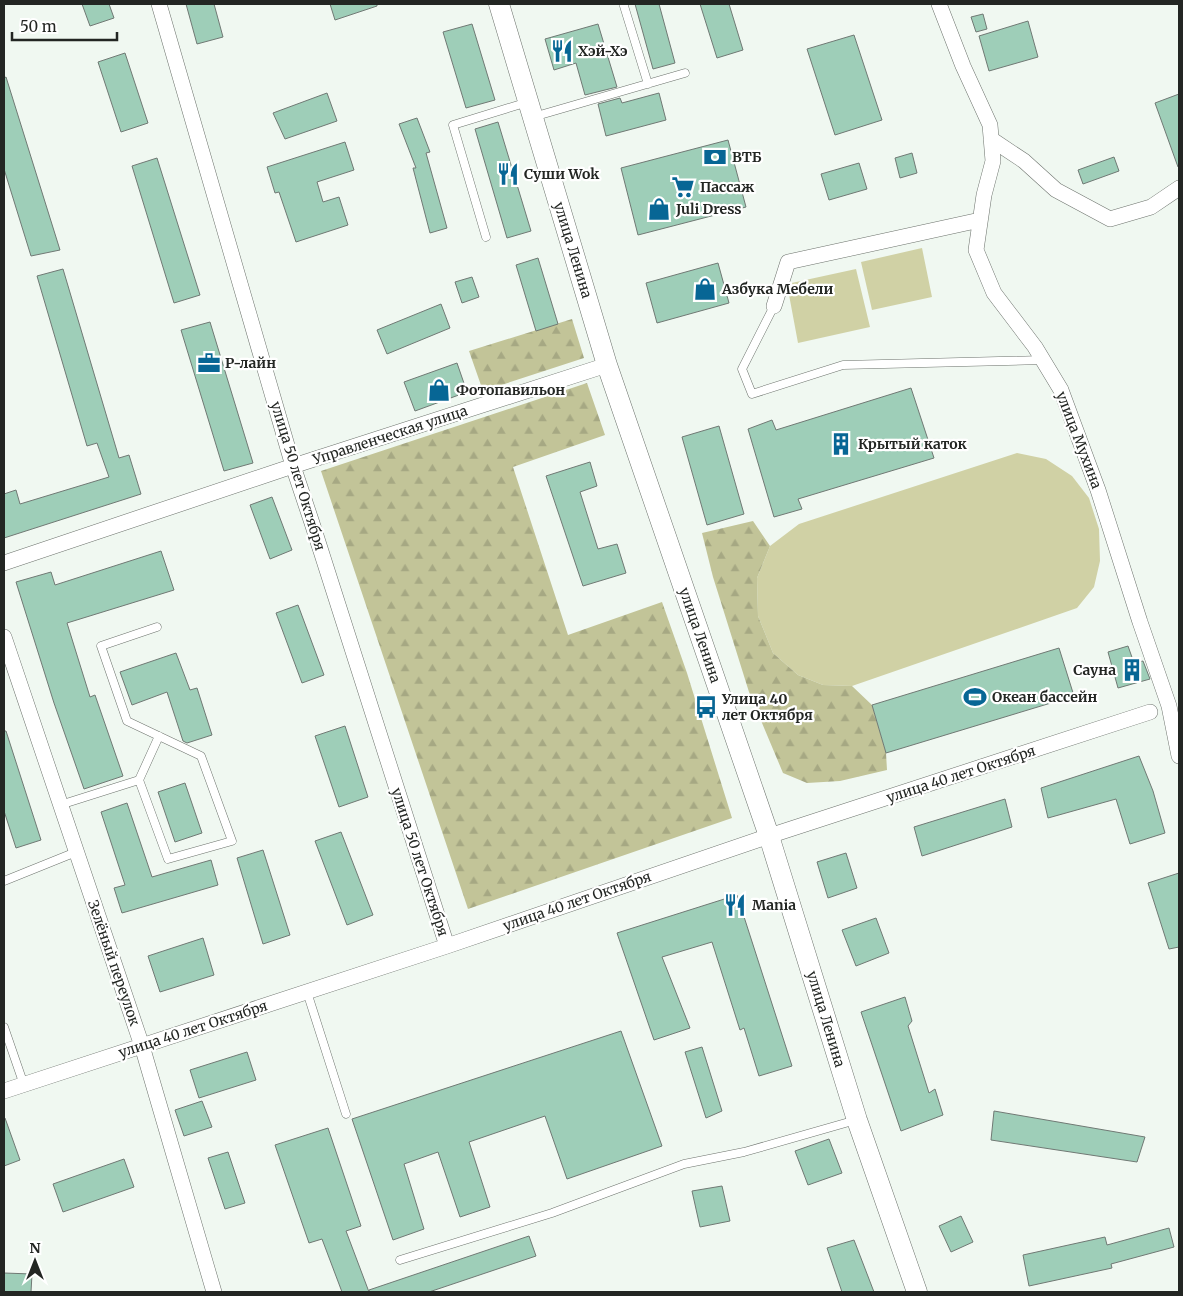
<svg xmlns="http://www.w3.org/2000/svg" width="1183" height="1296" font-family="Merriweather,serif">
  <defs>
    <pattern id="forest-firs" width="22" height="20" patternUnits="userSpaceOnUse" patternTransform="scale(1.25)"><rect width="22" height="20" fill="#c2c498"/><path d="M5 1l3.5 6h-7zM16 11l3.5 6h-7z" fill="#a6a883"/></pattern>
  </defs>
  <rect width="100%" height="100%" fill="#f0f8f1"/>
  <path fill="#d0d1a5" d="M922 248 932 297 872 310 861 262Z
    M856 269 870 327 798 343 787 284Z
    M1017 453 1046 459 1072 476 1089 498 1099 529 1100 561 1094 587 1077 608 852 686 823 685 798 675 773 653 758 616 757 578 770 546 799 524Z"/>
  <path fill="url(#forest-firs)" d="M572 319 584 358 483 391 469 351Z
    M587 383 605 435 513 467 568 635 662 602 687 673 732 818 468 909 321 471Z
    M753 521 770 546 757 578 758 616 773 653 798 675 823 685 852 686 872 705 886 753 887 770 840 781 807 783 783 773 749 692 713 577 702 533Z"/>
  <path fill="#9eceb8" stroke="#707974" d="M82 4H109L114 18 90 26Z
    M186 4H214L223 37 197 44Z
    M330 4H377V6L335 20Z
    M635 4H659L675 63 653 69Z
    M700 4H729L743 50 717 58Z
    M983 14 987 29 976 32 971 17Z
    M1028 21 1038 57 989 71 979 36Z
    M472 24 495 100 466 108 443 32Z
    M598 24 617 87 585 95 576 63 554 70 545 39Z
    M854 35 882 120 835 135 807 49Z
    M125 53 148 123 121 132 98 62Z
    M6 77 60 250 31 256 4 169V78Z
    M327 93 337 121 285 139 273 113Z
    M659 93 666 120 606 136 598 104 620 98 622 103Z
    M1179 94V166L1178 167 1155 103Z
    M417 118 430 152 426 153 447 228 430 233 413 168H416L399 124Z
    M498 122 531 231 507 238 475 129Z
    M728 140 746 207 638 235 621 168Z
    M345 142 354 170 317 182 323 202 339 197 348 225 296 242 279 192 275 193 267 167Z
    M912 153 917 173 900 178 895 158Z
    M1114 157 1119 171 1083 184 1078 170Z
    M157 158 200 295 174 303 132 166Z
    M859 163 867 189 829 200 821 174Z
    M538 258 558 324 536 331 516 265Z
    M718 263 729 303 657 323 646 283Z
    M63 269 119 458 129 455 141 494 4 538V494L16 490 20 504 109 477 97 443 87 446 37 276Z
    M472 277 479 297 462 303 455 282Z
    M441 304 450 328 387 354 377 330Z
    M210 322 253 463 224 471 181 330Z
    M457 363 467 392 415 411 404 382Z
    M911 388 934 458 798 499 802 509 774 517 748 429 772 420 776 430Z
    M719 426 744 514 707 525 682 437Z
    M590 462 597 486 580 492 598 549 617 544 626 573 583 586 546 476Z
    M272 497 292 550 270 559 250 505Z
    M161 551 174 590 67 623 90 697 95 695 123 776 84 789 54 703 16 582 51 572 55 585Z
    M298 605 324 675 302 683 276 613Z
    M1128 646 1134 663 1143 661 1150 679 1118 688 1108 652Z
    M1059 648 1074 696 886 753 872 705Z
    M176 653 190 690 197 688 212 735 187 743 183 741 167 692 132 705 120 672Z
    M345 726 368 797 339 807 315 736Z
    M4 731H6L41 840 16 848 4 811Z
    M1139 756 1153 791 1165 833 1130 844 1116 799 1048 818 1041 788Z
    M185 783 202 833 175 842 158 792Z
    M1005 799 1012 827 922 856 914 827Z
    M127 803 152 877 211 860 218 885 122 913 114 888 125 885 101 812Z
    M341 832 373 915 347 925 315 841Z
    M263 850 290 935 263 944 237 858Z
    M846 853 857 888 828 898 817 862Z
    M1179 873V947L1169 949 1148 883Z
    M737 895 792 1066 759 1076 744 1028 740 1030 712 942 662 957 690 1028 654 1040 617 933Z
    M876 918 889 953 856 966 842 930Z
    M203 938 214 975 160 992 148 956Z
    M905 997 912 1021 908 1026 929 1093 935 1089 943 1115 901 1131 861 1012Z
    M621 1031 662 1146 567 1179 545 1116 469 1142 490 1207 460 1217 438 1152 404 1164 424 1229 393 1240 352 1119Z
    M702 1047 722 1111 706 1118 685 1052Z
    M247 1052 256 1080 199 1098 190 1070Z
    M202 1101 212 1127 184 1136 175 1110Z
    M994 1111 1145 1137 1137 1162 991 1140Z
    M4 1118H5L20 1160 4 1166Z
    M328 1128 361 1226 346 1231 369 1292H342L322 1239 309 1243 275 1145Z
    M829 1139 842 1173 808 1185 795 1151Z
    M228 1152 245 1203 225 1209 208 1158Z
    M124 1159 134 1187 63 1212 53 1184Z
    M722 1186 730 1221 700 1227 692 1191Z
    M961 1216 973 1242 951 1252 939 1226Z
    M1169 1228 1174 1247 1111 1264 1112 1268 1029 1286 1023 1255 1105 1237 1107 1245Z
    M529 1236 536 1256 429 1292H370L369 1290Z
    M854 1240 874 1292H842L827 1248Z
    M4 1273 32 1274 31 1292H4Z"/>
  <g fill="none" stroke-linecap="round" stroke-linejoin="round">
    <defs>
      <path id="lane" d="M624 6 648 84
        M533 117 685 73
        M486 237 453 125 528 102
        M774 306 742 369 752 394 843 365 1043 360
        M139 780 159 736
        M60 805 139 780 168 859 232 841 201 756 127 721 101 646 157 627
        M4 881 76 852
        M307 992 346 1114
        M4 1027 24 1085
        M400 1260 552 1213 684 1164 744 1152 856 1120"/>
      <path id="street" d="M159 4 293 466 312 523 447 946
        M939 4 963 66 990 125 993 161 984 195 976 250 994 293 1035 347 1061 390 1098 490 1140 622 1169 706 1179 756
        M991 139 1024 161 1056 190 1110 219 1151 207 1179 188
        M774 306 788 262 980 220
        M4 563 293 466 607 365
        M4 637 142 1046 214 1292
        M4 1091 447 946 769 836 1150 712"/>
      <path id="secondary" d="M499 4 607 365 769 836 857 1120 917 1292"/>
    </defs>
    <use href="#lane" stroke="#6d736d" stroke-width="9"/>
    <use href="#street" stroke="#6d736d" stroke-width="16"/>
    <use href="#secondary" stroke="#6d736d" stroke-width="21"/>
    <use href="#lane" stroke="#fff" stroke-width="8"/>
    <use href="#street" stroke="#fff" stroke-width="15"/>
    <use href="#secondary" stroke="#fff" stroke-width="20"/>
  </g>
  <defs>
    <symbol id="restaurant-bare" viewBox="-9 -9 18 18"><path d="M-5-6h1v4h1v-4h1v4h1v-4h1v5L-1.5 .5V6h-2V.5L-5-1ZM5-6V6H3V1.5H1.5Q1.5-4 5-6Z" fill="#076695" stroke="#fff" stroke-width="2.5" paint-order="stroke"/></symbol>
    <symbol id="bank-bare" viewBox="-9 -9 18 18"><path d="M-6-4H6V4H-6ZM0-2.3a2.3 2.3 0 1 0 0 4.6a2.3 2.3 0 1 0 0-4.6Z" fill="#076695" stroke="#fff" stroke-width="2.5" paint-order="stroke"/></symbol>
    <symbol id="supermarket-bare" viewBox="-9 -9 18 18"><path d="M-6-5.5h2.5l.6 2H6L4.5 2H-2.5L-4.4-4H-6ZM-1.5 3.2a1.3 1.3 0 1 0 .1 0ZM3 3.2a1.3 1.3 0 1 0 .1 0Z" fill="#076695" stroke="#fff" stroke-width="2.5" paint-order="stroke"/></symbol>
    <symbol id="shop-bare" viewBox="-9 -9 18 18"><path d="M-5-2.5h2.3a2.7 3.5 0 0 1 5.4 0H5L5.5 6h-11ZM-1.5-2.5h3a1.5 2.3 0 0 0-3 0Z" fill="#076695" stroke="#fff" stroke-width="2.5" paint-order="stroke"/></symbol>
    <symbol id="office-bare" viewBox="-9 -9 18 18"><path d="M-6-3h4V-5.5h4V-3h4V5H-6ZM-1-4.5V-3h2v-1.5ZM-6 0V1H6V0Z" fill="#076695" stroke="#fff" stroke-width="2.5" paint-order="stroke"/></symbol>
    <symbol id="building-bare" viewBox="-9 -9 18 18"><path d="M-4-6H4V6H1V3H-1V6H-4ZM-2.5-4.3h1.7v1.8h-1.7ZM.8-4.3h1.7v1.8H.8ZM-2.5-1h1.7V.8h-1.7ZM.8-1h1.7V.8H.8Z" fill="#076695" stroke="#fff" stroke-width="2.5" paint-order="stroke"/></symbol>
    <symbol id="stadium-bare" viewBox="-9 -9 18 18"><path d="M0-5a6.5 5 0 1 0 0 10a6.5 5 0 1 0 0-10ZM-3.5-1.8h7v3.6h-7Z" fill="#076695" stroke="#fff" stroke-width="2.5" paint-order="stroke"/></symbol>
    <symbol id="bus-bare" viewBox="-9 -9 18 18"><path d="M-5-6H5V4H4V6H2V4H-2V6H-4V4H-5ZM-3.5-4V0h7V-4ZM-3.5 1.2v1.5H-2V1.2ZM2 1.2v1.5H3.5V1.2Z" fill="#076695" stroke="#fff" stroke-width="2.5" paint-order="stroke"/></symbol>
  </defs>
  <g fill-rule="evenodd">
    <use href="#restaurant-bare" x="546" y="35" width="32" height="32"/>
    <use href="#bank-bare" x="699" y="141" width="32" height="32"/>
    <use href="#restaurant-bare" x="492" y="158" width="32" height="32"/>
    <use href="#supermarket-bare" x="667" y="171" width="32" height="32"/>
    <use href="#shop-bare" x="643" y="193" width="32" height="32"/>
    <use href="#shop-bare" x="689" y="273" width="32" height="32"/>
    <use href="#office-bare" x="193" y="347" width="32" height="32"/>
    <use href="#shop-bare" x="423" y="374" width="32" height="32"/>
    <use href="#building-bare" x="825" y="428" width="32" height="32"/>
    <use href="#building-bare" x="1116" y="654" width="32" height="32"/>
    <use href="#stadium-bare" x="959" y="681" width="32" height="32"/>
    <use href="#bus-bare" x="690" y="691" width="32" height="32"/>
    <use href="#restaurant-bare" x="719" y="889" width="32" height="32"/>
  </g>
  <g text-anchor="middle" stroke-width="4.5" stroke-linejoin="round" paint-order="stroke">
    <g font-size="14" font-weight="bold" fill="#232623" stroke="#fff" text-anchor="start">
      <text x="578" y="56">Хэй-Хэ</text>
      <text x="732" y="162">ВТБ</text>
      <text x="524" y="179">Суши Wok</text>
      <text x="700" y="192">Пассаж</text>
      <text x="676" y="214">Juli Dress</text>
      <text x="722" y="294">Азбука Мебели</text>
      <text x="225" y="368">Р-лайн</text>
      <text x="456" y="395">Фотопавильон</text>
      <text x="858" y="449">Крытый каток</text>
      <text x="1116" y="675" text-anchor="end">Сауна</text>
      <text x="992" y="702">Океан бассейн</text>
      <text x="722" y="704">Улица 40<tspan x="722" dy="16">лет Октября</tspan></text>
      <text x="752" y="910">Mania</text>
    </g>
    <g font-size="14" fill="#232623" stroke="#fff">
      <text transform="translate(573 250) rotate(73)" y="5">улица Ленина</text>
      <text transform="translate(390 435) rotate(-18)" y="5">Управленческая улица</text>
      <text transform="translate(1079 440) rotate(69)" y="5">улица Мухина</text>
      <text transform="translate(298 476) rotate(73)" y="5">улица 50 лет Октября</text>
      <text transform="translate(700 635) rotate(71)" y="5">улица Ленина</text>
      <text transform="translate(961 774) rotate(-18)" y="5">улица 40 лет Октября</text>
      <text transform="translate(420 862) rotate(72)" y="5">улица 50 лет Октября</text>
      <text transform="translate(577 901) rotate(-19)" y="5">улица 40 лет Октября</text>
      <text transform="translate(114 963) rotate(71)" y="5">Зелёный переулок</text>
      <text transform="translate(826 1019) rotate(73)" y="5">улица Ленина</text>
      <text transform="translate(193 1029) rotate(-18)" y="5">улица 40 лет Октября</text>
    </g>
  </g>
  <rect width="1183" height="1296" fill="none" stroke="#232623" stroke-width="10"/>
  <g transform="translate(35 1261)" stroke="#ffffff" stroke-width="4" paint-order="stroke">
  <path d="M0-4L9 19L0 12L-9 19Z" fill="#232623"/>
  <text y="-8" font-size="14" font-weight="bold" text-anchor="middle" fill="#232623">N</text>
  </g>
  <path d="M12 32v8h105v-8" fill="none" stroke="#232623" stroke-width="2.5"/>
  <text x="20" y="32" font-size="15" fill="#232623" stroke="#ffffff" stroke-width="4" paint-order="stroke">50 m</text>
</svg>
